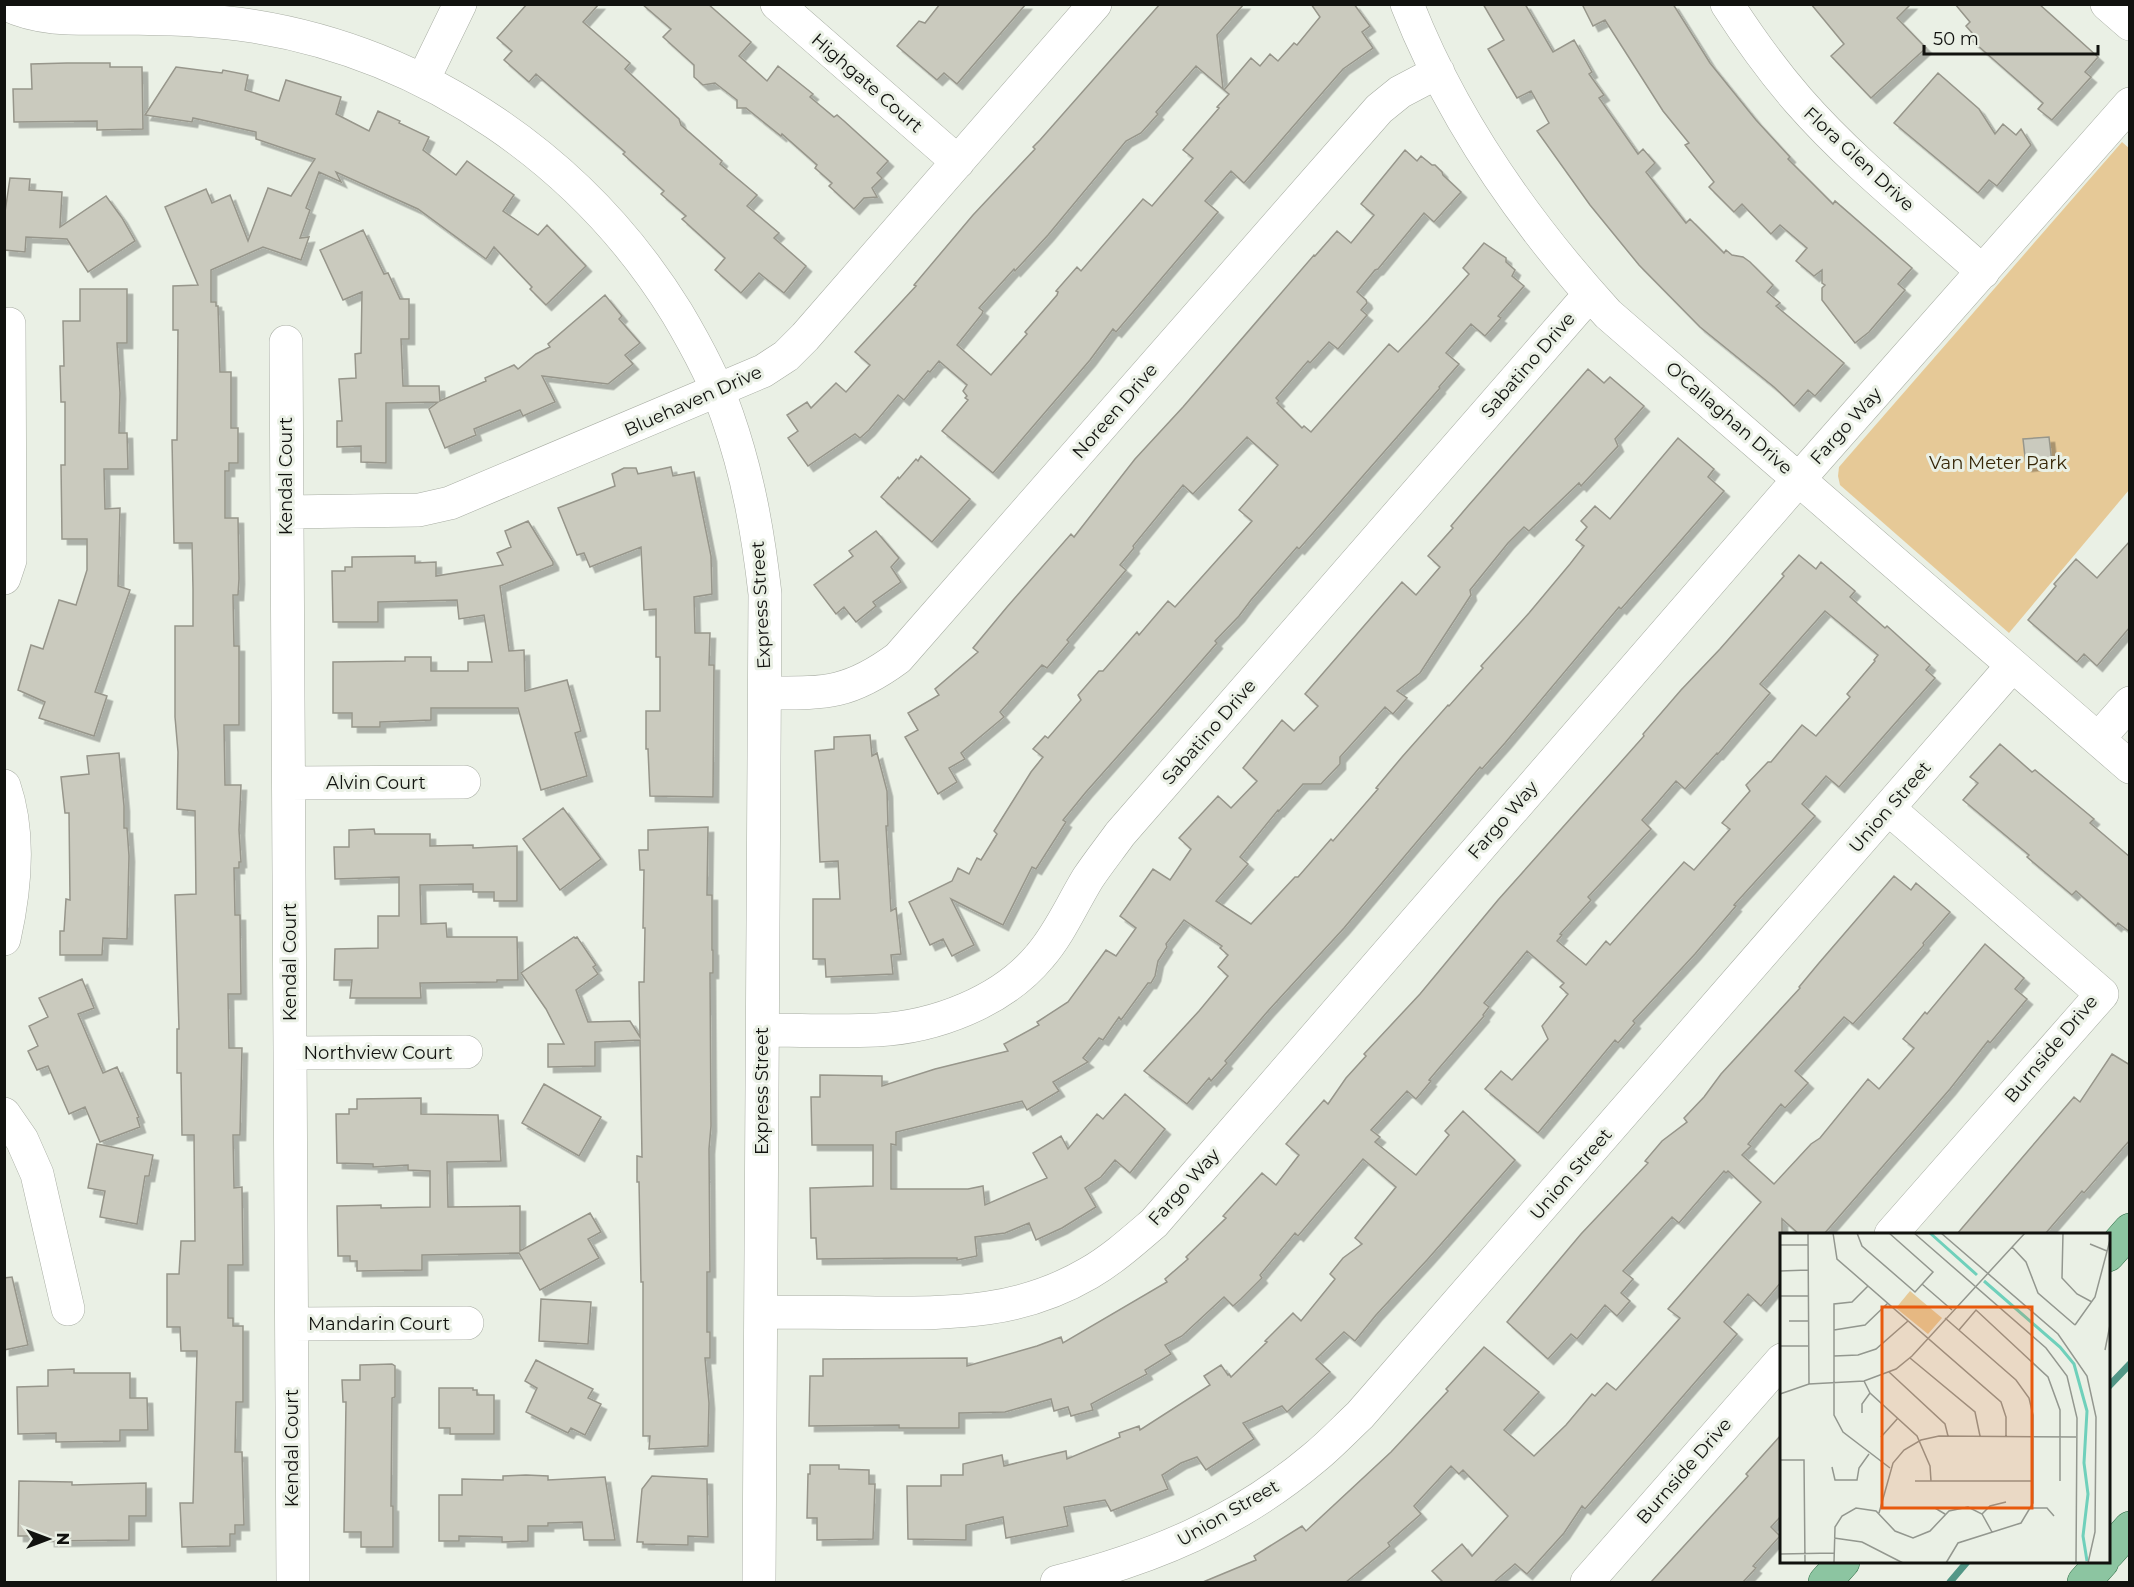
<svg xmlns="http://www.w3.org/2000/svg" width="2134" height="1587" font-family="Montserrat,sans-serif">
  <defs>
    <filter id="shadow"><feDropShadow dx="5.5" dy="5.5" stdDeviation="0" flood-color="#0004"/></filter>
  </defs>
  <rect width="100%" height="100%" fill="#eaf0e5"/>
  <path fill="#e6c997" d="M2122 142 2130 149 2129 490 2009 633 1840 485 1838 476 1839 467Z"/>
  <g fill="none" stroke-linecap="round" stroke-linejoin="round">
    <path stroke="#539787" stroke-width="7" d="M2108 1387 2130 1364
      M1950 1582 1967 1562"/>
  </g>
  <path fill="#cacabe" stroke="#97968b" stroke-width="1.5" fill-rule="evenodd" filter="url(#shadow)" d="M527 4H599L583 22 630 63 625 69 679 119 681 125 722 161 720 164 757 195 747 206 779 233 774 238 806 266 784 293 759 273 741 293 715 270 725 258 682 219 686 216 661 194 664 191 623 154 625 152 536 74 529 82 504 60 512 51 497 38Z
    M642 4H708L751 42 739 56 767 81 778 66 813 94 810 97 834 117 837 115 844 121 888 161 877 173 882 178 872 188 877 197 864 198 854 209 829 186 832 183 815 168 817 165 782 134 781 136 746 108H737V100L715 83 703 85 694 77V65L663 37 671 29Z
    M940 4H1026L957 84 944 73 937 80 897 46 919 21 925 23Z
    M1160 4H1244L1217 35 1223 89 1196 66 1156 112 1158 114 1141 133 1126 141 1048 235 1015 271 1014 269 979 308 983 311 982 314 957 345 991 375 1027 334 1025 332 1057 295 1058 292 1056 291 1077 267 1081 271 1143 199 1152 206 1193 158 1183 150 1219 108 1217 107 1229 94 1224 90 1251 58 1260 66 1270 54 1278 61 1294 43 1297 45 1320 17 1311 4H1354L1370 26 1362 32 1373 48 1343 69 1244 183 1231 171 1205 201 1218 212 1116 332 1113 329 1090 360 993 473 942 431 968 400 965 398 967 396 963 391 967 385 939 361 930 372 928 371 904 400 898 395 869 430 860 438 855 434 808 466 788 438 798 431 787 415 807 402 811 408 836 383 846 392 870 365 855 352 916 286 914 285 973 215 1035 149 1033 147 1040 140Z
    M1483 4H1525L1553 52 1574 40 1592 72 1589 74 1604 95 1599 98 1638 154 1643 149 1655 163 1646 172 1686 223 1690 219 1724 253 1726 250 1732 255 1743 257 1750 262 1773 285 1767 292 1780 303 1776 306 1844 363 1815 396 1808 390 1794 406 1774 387 1700 327 1639 265 1590 205 1537 131 1549 123 1531 91 1517 98 1488 49 1504 40Z
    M1582 4H1673L1710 63 1756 120 1790 157 1788 159 1833 204 1835 201 1912 268 1898 284 1905 290 1869 332 1855 343 1822 300V288L1825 285 1822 283V270L1814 276 1796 261 1807 248 1780 225 1771 234 1742 204 1734 212 1709 187 1714 182 1685 145 1689 143 1663 111 1605 20 1593 26Z
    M1811 4H1911L1897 18 1926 48 1871 98 1831 56 1844 44Z
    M1955 4H2039L2098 57 2085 72 2091 77 2052 120 2038 109 2043 103 1969 38 1973 34 1966 26 1970 22Z
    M67 63H110V67H142L143 129 97 130V121L14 122 13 89H32L31 64Z
    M176 67 222 73 223 70 248 75 245 90 279 101 286 80 341 97 336 114 369 131 378 111 400 121 399 123 429 137 423 150 456 175 467 161 514 195 503 211 538 235 547 225 586 266 546 305 530 289 532 287 494 247 486 259 418 209 336 172 341 182 319 172 306 208 310 210 300 238 309 237 301 260 263 247 211 270V302H216V306H218L220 372H231V428H238V463H229V471H225V518H238L239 579 238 595H233L234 646H239V725H224L225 785H241L239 830 241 862H239V868H234L235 915H240L241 994H228L229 1048H242L240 1135H233L234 1188 242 1187 243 1265H228V1318H233V1326H243V1402H236L235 1452H242L244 1525H235V1534H230V1546L182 1547 180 1503H193L197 1351H181L180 1327H167V1274H179L181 1241H195L194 1135H182L181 1073H177V1029H179L175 895 196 894 195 811 177 809 178 752 175 717V626H193V589L192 543H174L172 440H177L178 330H173V286L198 285 165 207 206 189 212 203 230 195 248 241 268 188 291 196 315 159 256 139V132L193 118 192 122 145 115Z
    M1938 73 1979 109 1995 134 2003 124 2016 135 2021 129 2031 145 1997 186 1989 180 1978 193 1894 123Z
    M1405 150 1417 161 1421 156 1432 165H1435L1442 172 1443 175 1461 192 1434 222 1424 213 1378 269 1375 270 1357 292 1366 300 1367 303 1361 310 1367 315 1338 349 1329 342 1310 363 1308 361 1276 398 1279 401 1277 403 1302 428 1304 426 1311 432 1389 344 1398 352 1428 320 1469 274 1463 268 1484 243 1506 258V262L1515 270 1512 276 1524 286 1498 316 1501 318 1485 336 1471 324 1446 353 1459 364 1439 387 1440 388 1299 549 1297 547 1251 600 1239 616 1215 641 1217 643 1157 712 1086 792 1063 820 1066 822 1036 869 1032 867 1003 925 951 899 974 945 952 956 943 939 930 945 909 902 952 881 958 868 969 874 977 858 981 860 997 834 994 831 1031 772 1043 757 1033 749 1045 736 1048 738 1081 700 1078 695 1099 671H1103L1137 632 1139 635 1168 601 1175 607 1252 521 1239 510 1278 465 1247 437 1193 494 1183 485 1133 546 1134 548 1120 565 1126 570 1067 640 1069 642 1047 668 1042 665 1000 712 1004 717 961 753 965 759 949 768 957 782 938 794 905 737 918 730 908 713 939 695 935 689 978 652 973 648 1007 607 1071 534 1074 537 1135 459 1183 407 1314 255 1315 256 1337 231 1351 243 1374 215 1361 204Z
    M10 178 30 179 29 190 62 192 60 227 106 196 122 218 135 241 88 272 67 239 26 237 25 252 4 250V219Z
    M363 230 384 274 388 273 400 299H409V339H401L403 386H439L440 401 486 381 485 378 514 365 518 369 536 354 550 347 548 344 605 295 622 316 619 319 640 343 625 355 633 364 608 384 542 376 555 402 523 416 520 410 474 429 476 435 445 448 429 409 438 402 386 403V463L361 462V446L337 447V421H342L339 379 356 378 355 354 361 353 362 292 343 300 320 250Z
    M80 289H127V343H117L120 393 119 433H127L128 469H104L105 509 120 508 118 586 130 590 95 692 107 696 94 736 39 718 45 702 18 690 31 645 43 649 59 600 76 605 87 570V539H62L61 465H65V402H61L60 366H64L63 321H80Z
    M1588 369 1604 383 1610 377 1644 406 1615 439 1618 446 1581 486 1579 483 1529 531 1524 527 1508 543 1470 590 1471 595 1420 673 1397 691 1407 698 1393 714 1385 707 1340 757V764L1321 784H1303L1279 811 1278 810 1240 857 1248 864 1216 901 1251 924 1295 877H1298L1331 839 1333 841 1378 789 1376 788 1402 757 1448 705 1449 706 1465 688 1483 668 1481 666 1529 613 1570 564 1584 546 1576 540 1587 527 1581 521 1595 506 1610 519 1678 438 1714 469 1708 477 1724 491 1690 530 1621 609 1619 607 1505 743 1482 769 1480 767 1344 928 1268 1011 1225 1061 1227 1063 1211 1081 1209 1078 1187 1104 1144 1071 1199 1011 1228 976 1218 967 1228 955 1220 948 1222 946 1184 920 1166 944 1167 947 1158 961 1155 976 1151 983H1148L1121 1020 1119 1017 1103 1040 1099 1038 1083 1058 1088 1062 1053 1082 1059 1091 1027 1110 1022 1101 896 1132V1145L891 1144V1189H968L983 1186 985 1205 1047 1178 1033 1153 1061 1136 1068 1149 1097 1114 1103 1119 1125 1094 1165 1129 1130 1173 1115 1160 1101 1177 1085 1188 1096 1207 1062 1228 1036 1240 1029 1223 1005 1233 975 1237 977 1256 957 1260V1258H909L817 1259 816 1238H811L810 1188 873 1186V1145H812L811 1097H820V1075L882 1076V1086L935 1069 1008 1051 1004 1044 1039 1025 1037 1022 1068 1002 1106 950 1116 956 1136 928 1120 916 1153 869 1170 880 1191 849 1179 838 1218 796 1231 808 1257 781 1243 768 1282 720 1294 731 1318 706 1305 694 1402 582 1416 595 1440 567 1428 556 1453 528 1451 526 1468 506Z
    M2049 437 2052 463 2026 466 2023 439Z
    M921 456 970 499 932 542 881 497 898 477 899 479 916 459 918 461Z
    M671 467 673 476 694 472 711 556 712 594 694 597 695 633H710L709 665H714L713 797 650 796 648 749H646V711H660V657H656V609L644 610 641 547 590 567 584 553 577 555 558 508 615 486 612 474 624 468H636L638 474Z
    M528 521 553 562V565L500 586 509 651 524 650 525 691 567 680 581 731 575 733 587 776 541 790 518 708H431V720L380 722V727H352V713H333V662L405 661V657H431V671H468V662H492L484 615 459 619 457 600 378 602V622H333L332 571H345V567H352V557L415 556V563L436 562V576L503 565 497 553 511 547 505 531Z
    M876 531 899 558 891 567 901 582 873 602 876 606 856 622 844 607 836 614 814 585 853 556 849 551Z
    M2130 541V627L2097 666 2084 654 2077 662 2028 620 2056 586 2054 584 2076 559 2097 578Z
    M1799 555 1816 569 1821 562 1855 591 1850 597 1885 628 1887 626 1930 665 1926 670 1935 678 1839 787 1826 776 1802 804 1815 816 1734 905 1736 906 1695 954 1633 1021 1635 1023 1618 1043 1615 1040 1538 1133 1485 1089 1501 1071 1512 1080 1548 1039 1542 1026 1568 994 1560 987 1564 983 1527 951 1484 1003 1489 1007 1483 1015 1484 1016 1440 1067 1429 1080 1431 1081 1416 1099 1407 1091 1371 1130 1380 1137 1375 1142 1416 1175 1449 1135 1445 1131 1463 1111 1515 1160 1427 1260 1376 1315 1355 1341 1344 1332 1316 1359 1330 1372 1287 1412 1282 1406 1243 1423 1254 1439 1206 1470 1197 1457 1181 1463 1162 1475 1168 1489 1111 1511 1105 1500 1064 1507 1068 1526 1006 1538 1003 1517 966 1525V1540L908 1539 907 1486H941V1475H963V1464L1002 1455 1004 1466 1066 1451 1067 1459 1120 1437 1119 1433 1139 1426 1140 1430 1210 1385 1204 1376 1221 1365 1228 1375 1229 1374 1231 1377 1267 1342 1265 1341 1293 1313 1301 1321 1335 1279 1330 1274 1343 1258 1362 1244 1355 1238 1396 1187 1363 1159 1298 1236 1295 1233 1260 1275 1262 1278 1241 1299 1233 1306 1224 1297 1182 1336 1165 1345 1171 1354 1145 1370 1147 1374 1091 1404 1093 1410 1071 1416 1068 1407 1054 1411 1051 1399 1005 1412 959 1413V1428H899V1425L809 1426 810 1376H823V1359L967 1358V1366L1037 1346 1061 1337 1063 1343 1167 1282 1165 1279 1188 1259 1186 1257 1226 1218 1223 1216 1262 1173 1276 1185 1299 1155 1286 1144 1324 1100 1328 1104 1346 1078 1366 1056 1364 1054 1420 994 1498 900 1644 736 1643 734 1681 690 1720 649 1784 576 1782 574ZM1825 611 1878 655 1874 660 1875 661 1847 694 1850 697 1816 736 1802 725 1771 762H1768L1746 785 1750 791 1722 823 1730 829 1694 870 1684 862 1610 945 1606 941 1586 965 1557 941 1562 935 1560 934 1591 900 1588 897 1651 829 1642 820 1658 802 1676 781 1685 789 1717 753 1718 754 1770 693 1760 684Z
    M870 735 872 756 877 753 887 791 888 826H886L891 911 896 908 901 954 891 955 893 974 826 977 825 959H813V899H840L838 861 820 862 815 751 834 749V737Z
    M2000 744 2032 772 2035 770 2094 819 2090 823 2130 857V932L2118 923 2116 926 2076 891 2072 895 2027 857 2029 855 1963 800 1978 783 1970 777Z
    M119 753 124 806V828H127L129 856 127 939 103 938 102 955H60V931H64L66 899 70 900 69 813H65L61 777 89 774 87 756Z
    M563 808 601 859 560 890 523 839Z
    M708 827 707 895H712V950H713V973H710L711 1126 709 1149 710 1272H707V1332H710V1358H705L709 1403 708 1446 649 1449 650 1436H643V1282H641L639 1182H637V1156L642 1157 640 1040 595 1042V1066L548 1067V1044H564L546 1009 521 973 574 937 575 938 577 937 596 965 593 967 598 974 576 990 588 1022 630 1021 640 1037 639 982H644L645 928H643L644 870H640L639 850H648V830Z
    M374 829 375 834H430V846L473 845V848L517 846V901H494V892H473V884L420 885 421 924 446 923 447 937H517L518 980H497V982L420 983 421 998H350L352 980H334L335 949 378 948V916H399V877L335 879 334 847H349V830Z
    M1894 876 1911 890 1916 883 1950 912 1923 943 1924 945 1853 1024 1844 1017 1795 1071 1808 1083 1785 1108 1781 1104 1748 1144 1751 1146 1742 1155 1774 1184 1811 1144 1820 1138 1868 1079 1879 1089 1914 1048 1903 1039 1925 1012 1927 1014 1985 944 2024 978 2015 989 2027 999 1990 1043 1988 1041 1950 1089 1824 1234H1799L1782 1219V1281L1761 1306 1748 1294 1724 1322 1737 1334 1585 1509 1582 1506 1564 1533 1527 1574 1515 1564 1494 1582H1443L1432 1571 1462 1544 1472 1556 1508 1516 1463 1470 1459 1474 1451 1466 1414 1506 1421 1514 1388 1543 1390 1546 1346 1582H1203L1256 1560 1254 1556 1302 1526 1306 1531 1391 1452 1448 1391 1446 1389 1484 1347 1539 1392 1504 1430 1534 1456 1566 1425 1592 1394 1595 1396 1607 1383 1616 1390 1680 1318 1668 1309 1761 1202 1728 1171 1726 1173 1724 1171 1679 1223 1672 1217 1623 1271 1633 1279 1621 1293 1630 1301 1617 1316 1605 1305 1577 1339 1571 1334 1548 1359 1507 1322 1581 1234 1648 1163 1645 1161 1662 1141 1687 1122 1684 1118 1704 1097 1721 1074 1800 988 1799 987 1819 963Z
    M82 979 94 1008 78 1014 103 1073 117 1067 139 1117 137 1118 140 1127 100 1142 85 1107 69 1114 48 1066 37 1070 28 1051 38 1046 29 1026 48 1017 39 998Z
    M2112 1054 2130 1065V1140L2122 1149 2084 1193 2082 1191 2045 1234H1957L2074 1097 2080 1102Z
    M544 1084 601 1117 579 1156 522 1123Z
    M421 1098V1114L498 1115 501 1161 447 1162 448 1207 520 1206V1251L590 1213 601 1232 588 1239 599 1258 540 1290 519 1253 422 1255V1270L357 1271V1261H350V1256H338L337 1206 381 1205V1208L430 1207V1171L408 1170V1165L373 1167V1164L337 1163 336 1114H349V1109H357V1099Z
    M97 1144 153 1155 149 1176H145L137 1224 100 1217 105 1191 88 1188Z
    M12 1277 28 1345 4 1350V1278Z
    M541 1299 591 1302 588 1344 539 1341Z
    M536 1360 593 1389 588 1398 601 1404 585 1435 571 1428 568 1433 526 1412 537 1388 525 1381Z
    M392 1364 395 1366V1397L392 1398 391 1506H393V1547H361V1532H344L346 1402H343L342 1380H360V1365Z
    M74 1369V1373H130V1398H147L148 1430H120V1441L56 1442V1433L18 1434 17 1387 48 1386V1370Z
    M439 1388H473V1390H477V1395H494V1434H450V1428H439Z
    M1782 1434V1515L1771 1527 1780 1536 1753 1566 1756 1568 1743 1582H1651L1748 1476 1746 1474Z
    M810 1465H839V1469L869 1470V1484H875L873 1539 817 1540V1518H807L808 1474H810Z
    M526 1475 548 1476V1480L605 1477 615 1540H584L582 1522 548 1523V1526H528V1541L502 1542V1537L459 1536V1541H439V1495H462V1479L503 1480V1476Z
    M652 1476 707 1479 708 1537 688 1536V1545L643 1544V1542H637L642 1489Z
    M19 1481 72 1482V1485L146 1483V1516H129V1540L49 1541V1536H18Z"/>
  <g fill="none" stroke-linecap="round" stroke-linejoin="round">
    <defs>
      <path id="minor" d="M6 4C42 22 83 18 123 18 166 19 209 19 252 26 428 54 584 162 677 313 696 345 715 380 727 415 748 475 758 532 765 594L759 1582
        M777 4 958 162
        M1407 4C1452 119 1525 223 1608 314L2130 767
        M1727 4C1749 38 1772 70 1798 100 1853 163 1921 216 1983 272
        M2107 4 2130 24
        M423 80 460 4
        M286 342 293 1582
        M287 512 419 510 450 503 763 371 786 356 805 337 1095 4
        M4 578 10 560 9 324
        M765 693C824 693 848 695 898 658L1379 109 1400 92 1438 72
        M2098 739 2130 703
        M289 783 464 782
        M4 786C21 835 15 890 4 939
        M1889 809 2102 994 1891 1234
        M763 1030C801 1030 839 1032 877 1030 935 1027 1002 1002 1040 956 1060 933 1072 904 1088 878 1098 863 1110 848 1120 834L1590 294
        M290 1053 466 1052
        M4 1114 22 1140 37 1174 68 1309
        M761 1312C799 1312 837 1312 875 1313 953 1313 1019 1314 1089 1273 1113 1259 1133 1241 1154 1223L1799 479 2130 104
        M292 1324 467 1323
        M1057 1582C1153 1558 1237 1523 1314 1458 1330 1445 1345 1429 1360 1415L2012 666
        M1587 1582 1782 1360"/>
      <path id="major" d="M2108 1255 2130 1230
        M2108 1553 2130 1528
        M1825 1582 1843 1562
        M2084 1582 2102 1562"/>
    </defs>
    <use href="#minor" stroke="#a8ada3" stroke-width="34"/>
    <use href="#major" stroke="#2f6d46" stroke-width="34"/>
    <use href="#minor" stroke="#fff" stroke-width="33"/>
    <use href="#major" stroke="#8cc5a1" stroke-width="33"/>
  </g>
  <g text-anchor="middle" stroke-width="6" stroke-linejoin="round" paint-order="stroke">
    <g font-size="18" fill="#11120f" stroke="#eaf0e5">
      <text transform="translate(867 83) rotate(41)" y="6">Highgate Court</text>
      <text transform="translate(1859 159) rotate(43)" y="6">Flora Glen Drive</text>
      <text transform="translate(1528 365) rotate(-49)" y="6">Sabatino Drive</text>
      <text transform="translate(693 401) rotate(-24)" y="6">Bluehaven Drive</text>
      <text transform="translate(1115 411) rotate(-49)" y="6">Noreen Drive</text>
      <text transform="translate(1729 418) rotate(41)" y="6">O'Callaghan Drive</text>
      <text transform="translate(1846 426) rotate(-48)" y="6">Fargo Way</text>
      <text transform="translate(286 476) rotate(-90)" y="6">Kendal Court</text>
      <text transform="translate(761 605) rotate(-93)" y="6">Express Street</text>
      <text transform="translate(1209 732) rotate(-49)" y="6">Sabatino Drive</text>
      <text x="376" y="789">Alvin Court</text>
      <text transform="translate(1890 807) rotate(-49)" y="6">Union Street</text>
      <text transform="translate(1503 820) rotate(-49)" y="6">Fargo Way</text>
      <text transform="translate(290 962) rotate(-90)" y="6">Kendal Court</text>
      <text transform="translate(2051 1049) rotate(-50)" y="6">Burnside Drive</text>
      <text x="378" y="1059">Northview Court</text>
      <text transform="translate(762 1091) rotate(-90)" y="6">Express Street</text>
      <text transform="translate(1571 1174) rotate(-49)" y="6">Union Street</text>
      <text transform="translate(1184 1187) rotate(-48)" y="6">Fargo Way</text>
      <text x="379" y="1330">Mandarin Court</text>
      <text transform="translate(292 1448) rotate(-90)" y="6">Kendal Court</text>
      <text transform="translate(1684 1471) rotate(-49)" y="6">Burnside Drive</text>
      <text transform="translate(1228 1513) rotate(-30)" y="6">Union Street</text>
    </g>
    <g font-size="18" fill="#372708" stroke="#eaf0e5">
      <text x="1998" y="469">Van Meter Park</text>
    </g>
  </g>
  <g transform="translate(1780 1233)">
    <rect width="330" height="330" fill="#eaf0e5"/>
    <path d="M130 58 162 85 148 101 116 75Z" fill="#e6c997"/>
    <path fill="none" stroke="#6fd0bb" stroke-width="3" d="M150 0 197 42M204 48 280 114 294 131 307 178 304 230 308 261 303 303 307 328"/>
    <path fill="none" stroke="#93978f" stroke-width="1.5" d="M28 0 29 151M53 0 57 26 221 169 226 184V204M77 0 82 13 135 59 153 39 109 0M134 0 266 115 287 143 297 185 296 330M161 0 278 101 307 143 316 184 315 299 308 330M283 0 282 45 297 61 312 69M310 11 327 18M0 12H28M232 14 246 29 258 60 295 92M0 38 28 37M142 51 172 77M88 53 72 69 54 71V182L63 199 110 235M0 63H28M165 85 236 147 249 165 253 182V270L241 290 178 310 166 330M9 88H28M295 92 315 64 330 7M54 97 85 92 108 70M179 97 196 77 268 144 280 177V248M0 113H29M325 117 330 92M54 123 78 122 96 116 128 88M130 125 195 179 200 203M109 139 165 191 168 203M84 148 90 160 137 203 150 233 151 248M0 161 29 151 84 148 116 136 132 123 245 0M82 180V171L90 160M101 204 118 185M0 227H24L25 330M52 234 55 247H77L79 235 89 221M135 248H253M133 275H155L165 281M253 275H267L274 283M99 280 113 230 124 217 141 207 159 203 296 204M202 281 210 273 226 269M54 305 82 309 123 330M0 321 54 320M54 330 55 294 62 283 76 275 96 278 115 298 133 305 150 298 169 278 188 274 202 281 212 299"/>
    <path fill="#e8590c" fill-opacity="0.15" stroke="#e8590c" stroke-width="3" d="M102 74H252V275H102Z"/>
    <rect width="330" height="330" fill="none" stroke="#11120f" stroke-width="3"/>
  </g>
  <rect width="2134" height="1587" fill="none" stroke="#11120f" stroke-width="12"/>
  <g transform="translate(48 1539) rotate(90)" stroke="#eaf0e5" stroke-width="4.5" paint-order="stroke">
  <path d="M0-4.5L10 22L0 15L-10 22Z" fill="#11120f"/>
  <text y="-9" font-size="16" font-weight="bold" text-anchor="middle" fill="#11120f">N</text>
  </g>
  <path d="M1924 45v9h174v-9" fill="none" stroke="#11120f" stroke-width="3"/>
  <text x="1933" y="45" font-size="18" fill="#11120f" stroke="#eaf0e5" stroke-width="4.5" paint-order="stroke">50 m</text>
</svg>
